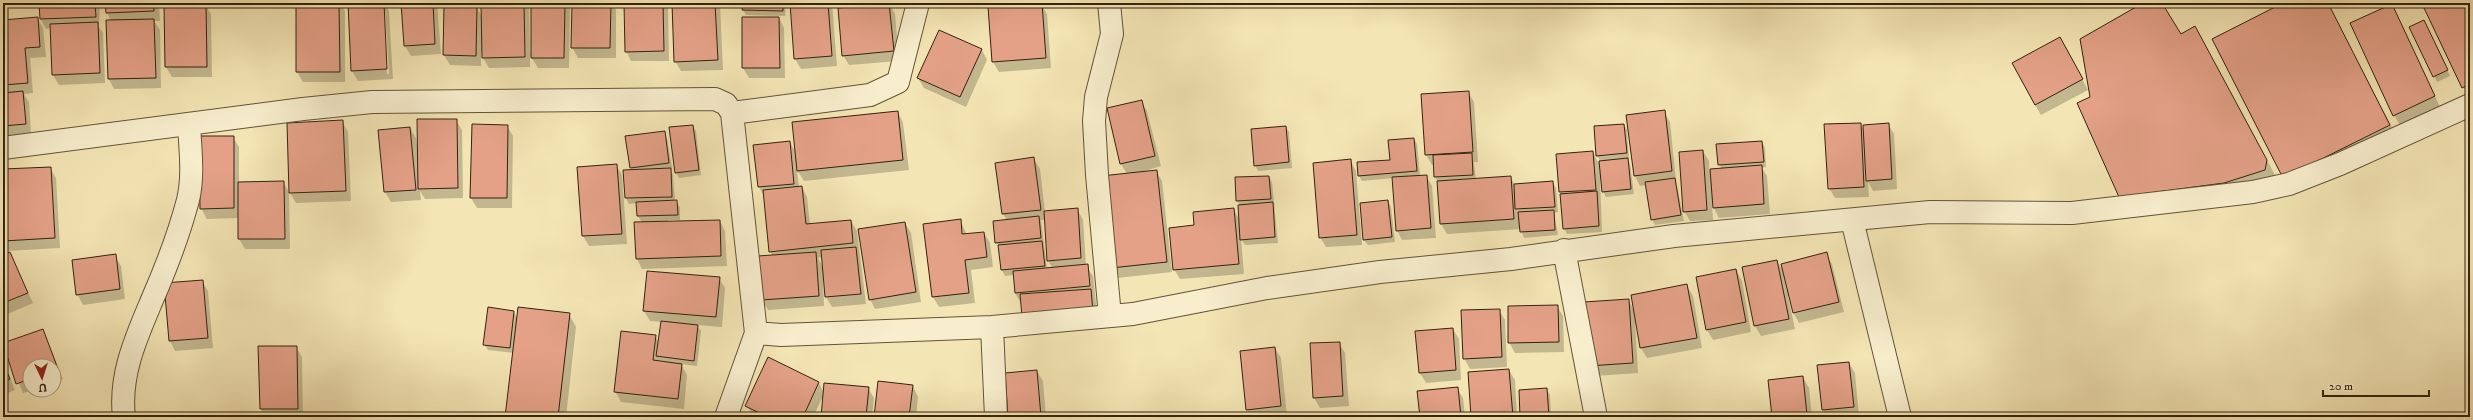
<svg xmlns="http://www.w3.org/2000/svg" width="2473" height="420" font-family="'IM FELL DW Pica',serif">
  <rect width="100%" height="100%" fill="#f4e5b4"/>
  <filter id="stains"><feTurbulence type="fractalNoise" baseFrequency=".005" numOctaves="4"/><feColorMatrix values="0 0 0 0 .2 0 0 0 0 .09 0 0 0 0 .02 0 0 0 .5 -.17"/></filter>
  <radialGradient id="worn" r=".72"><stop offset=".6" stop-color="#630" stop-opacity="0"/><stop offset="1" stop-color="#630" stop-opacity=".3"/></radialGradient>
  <path fill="#0003" fill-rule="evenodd" d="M40 3H100L99 27 103 33 105 83 59 85 53 75 51 28 46 29 40 18Z
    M106 3H159L160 21H154L160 30 161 88 114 89 109 79 111 21 107 13Z
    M297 3H340L345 11V82H303L297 72Z
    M349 3H384L389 11 393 79 358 81 352 71ZM383 10H385L389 74H387Z
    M402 3H437L441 54 411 56 405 46Z
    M482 3H529L530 53H532V3H566L570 9 569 68H538L530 55V67L489 68 483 58V51H481V66L450 65 444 55 445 6H476L482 17Z
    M573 3H612L616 10V58H578L572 47Z
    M625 3H668L669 61H631L626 51Z
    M673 3H720L723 70 681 71 675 61Z
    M744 3H786L785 16 746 15 743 10Z
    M791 3H832L837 66 801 69 795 59Z
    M857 3H897L898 5H890L895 14 899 61 849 65 843 55 860 7Z
    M2145 3H2160L2180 35 2203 42 2275 175 2272 184 2129 212 2091 97Z
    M2285 3H2327L2398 139 2292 192Z
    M2438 3H2470L2469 98 2426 9Z
    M205 4 211 14 212 77H172L166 67 165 5Z
    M1041 4 1047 14 1051 68 999 72 993 62Z
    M2397 15 2440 107 2400 125 2394 115Z
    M37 18 43 28 46 57 30 58 33 93 24 94 29 102 31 134 3 136V21Z
    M779 18 784 28 785 78H749L743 68Z
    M2424 21 2450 76 2437 82 2410 27Z
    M939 31 982 50 987 60 966 107 924 88 918 78Z
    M2066 49 2088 90 2041 115 2035 105Z
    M1468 92 1474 102 1478 162H1474L1476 180 1510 177 1515 185 1553 183 1556 188 1558 212 1554 213 1558 235 1524 238 1521 229 1447 234 1441 224 1438 182 1435 177 1434 165H1432L1426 155 1422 95Z
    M1141 101 1147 111 1161 166 1138 173 1156 171 1162 181 1172 272 1117 278 1102 177 1127 174 1121 164 1108 109Z
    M898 112 903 123 909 170 804 181 797 170 799 187H802L807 197 810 225 851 221 857 231 866 304 832 307 826 297 824 280H823L824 306 768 310 762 300 773 256 770 252 765 198 759 187 755 146 790 142 796 153ZM822 257 823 267 818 258Z
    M1664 112 1670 122 1676 181 1684 221 1655 225 1652 219 1646 185 1640 186 1635 176Z
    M456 120 462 130 463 198 425 199 420 191 421 200 391 202 385 192 379 131 410 128 416 138 418 151Z
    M342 121 348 132 351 201 296 203 290 193Z
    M1860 124 1865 131 1888 124 1894 134 1897 189 1873 191 1868 182 1869 197 1835 198 1829 188Z
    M1624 125 1627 130 1629 158 1627 159 1630 164 1634 194 1606 197 1603 191 1601 178H1600L1602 232 1567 234 1564 228 1560 192 1593 152 1598 162H1601L1597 156 1595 127Z
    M507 126 513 136 512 208H477L471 198Z
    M692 126 696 131 701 175 679 178 676 172Z
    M1286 127 1289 132 1292 168 1258 171 1255 165Z
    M664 132 667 138 672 168 670 169 673 175 675 201 680 207V220H668V222L720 221 725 231 727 266 642 269 637 259 642 223 638 216 637 203 629 204 626 198 625 171H633L631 168Z
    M233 137 239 147V183L283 182 289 192 290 249H245L239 239V218L207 219 201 208Z
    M1414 139 1417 144 1420 176H1426L1432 186 1436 238 1402 240 1397 230 1393 178 1362 181 1359 176 1391 160Z
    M1762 142 1765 148 1766 167 1762 168 1767 176 1770 214 1719 218 1712 204 1713 220 1690 221 1684 211 1703 151 1709 161V170L1721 169 1717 145Z
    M1034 159 1040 169 1045 212 1077 209 1083 220 1086 266 1093 276 1098 322 1021 303 1015 293 1014 275 1005 276 1002 270 1000 248 996 242 1007 220 1003 214ZM1041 220H1046L1048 260 1053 269H1047Z
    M1350 160 1356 171 1362 245 1326 247 1320 237Z
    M616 165 622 175 627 244 589 246 583 236 578 168Z
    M50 168 56 178 60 248 6 251 3 247V170Z
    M1269 177 1272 182 1278 243 1245 245 1241 239 1244 274 1180 279 1174 269 1195 226 1234 210 1240 221V206L1237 200Z
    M1388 201 1391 207 1395 242 1368 245 1364 240Z
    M960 220 967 235 984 233 990 243 993 267 971 270 975 303 939 307 933 297 924 225Z
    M905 223 911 233 921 302 875 309 870 299Z
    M10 253 33 303 3 316V256Z
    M1826 254 1832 264 1844 312 1799 323 1793 312 1789 296H1788L1795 329 1761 336 1755 326 1777 261 1784 273Z
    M115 256 121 266 125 299 83 305 77 294Z
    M1736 270 1742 281 1751 332 1713 340 1707 330Z
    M719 278 725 288 722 327 697 325 701 331 697 366 681 364 687 375 684 409 621 402 615 391 655 336 659 342 662 322 650 321 644 311Z
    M202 281 208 291 213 348 175 351 170 341Z
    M1687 286 1693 296 1702 348 1647 358 1641 348 1635 319 1638 373 1595 376 1589 365 1628 300 1634 310Z
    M1557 306 1563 316 1564 352 1515 353 1509 342Z
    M1499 310 1505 320 1507 367 1470 369 1464 358Z
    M514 312 518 319 569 314 576 327 566 417H506L514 353 488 350 484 344Z
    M1453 329 1459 339 1461 380 1426 383 1420 373Z
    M43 330 63 379 54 382V366H30V390H33L23 393 3 344Z
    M1339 343 1345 353 1349 406 1320 408 1314 398 1311 344Z
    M259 347H296L302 357 303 417H265L261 409Z
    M1275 348 1281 358 1287 416 1251 417 1247 410Z
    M3 360 15 390 3 395Z
    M1849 363 1855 373 1859 417H1827L1823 410Z
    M1509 370 1515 380 1517 417H1472Z
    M1037 371 1043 381 1046 417H1009Z
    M1803 377 1809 388 1812 417H1773L1769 381Z
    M819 383 824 393 868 388 874 398 872 417H822L824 394 813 417H754L747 406Z
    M913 386 918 397 916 417H875Z
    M1457 388 1463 398 1465 417H1421Z
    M1547 390 1550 395 1551 417H1521Z"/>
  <path fill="#e4a188" stroke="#33220f" d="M39 3H95L96 17 40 19Z
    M105 3H154V11L106 13Z
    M206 3 207 67H165L164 4Z
    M296 3H339L340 72H296Z
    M348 3H384L387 69 351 71Z
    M401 3H433L435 44 404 46Z
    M481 3H524L525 57 482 58Z
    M531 3H565L564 58H531Z
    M572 3H611L610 48H571Z
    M624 3H663L664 51 625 52Z
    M672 3H715L718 60 674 62Z
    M743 3H783V11L742 10Z
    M790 3H828L832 56 794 59Z
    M889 3 894 51 842 56 838 8Z
    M1042 3 1046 58 992 62 988 7Z
    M2143 3H2162L2181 34 2195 26 2267 160 2265 170 2224 183 2119 197 2077 103 2090 97 2080 39Z
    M2283 3H2328L2390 125 2283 178 2212 39Z
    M2435 3H2470V84L2462 88 2424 8Z
    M2392 4 2435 96 2393 116 2350 23Z
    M444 5H477L476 56 443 55Z
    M38 17 40 47 25 48 28 83 3 85V20Z
    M742 17H779L780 68H742Z
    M154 19 156 78 108 79 106 20Z
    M2424 20 2448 70 2433 77 2409 27Z
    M98 22 100 73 52 75 50 24Z
    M939 30 982 49 960 97 917 78Z
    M2060 37 2083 79 2035 105 2012 63Z
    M23 91 26 124 3 126V93Z
    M1469 91 1473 152 1425 155 1421 94Z
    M1142 100 1155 156 1120 164 1107 108Z
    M1665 110 1672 171 1634 176 1626 115Z
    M898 111 903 160 797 171 792 122Z
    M417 119H457L458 188 418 189Z
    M343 120 346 191 289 193 287 123Z
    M1861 123 1864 187 1828 189 1824 124Z
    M1889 123 1892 179 1866 181 1863 125Z
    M472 124 508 125 507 198H470Z
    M1624 124 1627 153 1596 156 1594 126Z
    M693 125 699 170 675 173 669 127Z
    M1286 126 1289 162 1254 166 1251 129Z
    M410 127 416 190 384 192 378 130Z
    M665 131 669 163 630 168 625 136Z
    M199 136H234V208L200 209Z
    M1414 138 1417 171 1358 176 1357 162 1390 160 1388 140Z
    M790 141 794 184 758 187 753 145Z
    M1762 141 1764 162 1718 165 1716 144Z
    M1703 150 1707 210 1683 212 1679 152Z
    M1593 151 1596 190 1559 192 1556 154Z
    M1472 153 1473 175 1434 177 1433 155Z
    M1034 157 1041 210 1002 214 995 163Z
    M1628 158 1631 189 1602 192 1599 161Z
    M1351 159 1357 235 1319 238 1313 163Z
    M617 164 622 234 582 236 577 167Z
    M1762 165 1764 204 1713 208 1710 169Z
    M51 167 55 238 3 241V169Z
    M671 168 672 197 625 198 623 170Z
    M1157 170 1167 262 1111 268 1101 176Z
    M1427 175 1431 228 1396 231 1392 177Z
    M1269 176 1271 199 1236 201 1235 177Z
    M1511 176 1514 219 1440 224 1437 181Z
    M1675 178 1681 215 1651 220 1645 182Z
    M284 181 285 239H238V182Z
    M1553 181 1555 207 1515 209 1514 184Z
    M802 186 806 224 851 220 853 243 769 252 763 190Z
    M1597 191 1599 226 1563 229 1560 194Z
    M677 200 678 215 637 216 636 202Z
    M1388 200 1392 237 1363 240 1360 203Z
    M1273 202 1275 237 1240 240 1238 205Z
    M1078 208 1081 258 1047 261 1044 211Z
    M1234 208 1239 264 1173 270 1169 228 1194 225 1193 212Z
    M1554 210 1555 230 1520 232 1518 212Z
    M1039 216 1041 238 995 243 993 221Z
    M961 219 962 234 984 232 987 257 965 260 969 293 932 297 923 224Z
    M720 220 721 256 636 259 634 222Z
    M905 222 916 292 869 300 858 229Z
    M1042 241 1045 266 1001 270 998 245Z
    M856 247 861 294 825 297 821 250Z
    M10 252 28 293 3 303V255Z
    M816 252 819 296 761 300 758 256Z
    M1827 252 1839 302 1793 313 1781 264Z
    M116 254 120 289 76 295 72 260Z
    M1777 260 1789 319 1754 326 1742 267Z
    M1088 264 1090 286 1015 293 1013 271Z
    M1736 269 1746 322 1706 330 1696 277Z
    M647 271 720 277 716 317 643 311Z
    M203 280 208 338 169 341 164 283Z
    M1687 284 1697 338 1640 348 1631 295Z
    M1091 289 1093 312 1022 317 1020 294Z
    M1629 299 1633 363 1588 366 1584 302Z
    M1558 305 1559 342 1508 343V306Z
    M488 307 514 311 510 348 483 345Z
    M518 307 570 313 558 417H505Z
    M1500 309 1502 357 1463 359 1461 310Z
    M661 321 698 325 694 361 656 356Z
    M1453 328 1456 370 1419 373 1415 331Z
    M43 329 58 369 54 370V366H30V379L16 384 3 343Z
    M621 331 656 335 653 360 682 364 678 399 614 392Z
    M1340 342 1343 396 1313 398 1310 343Z
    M258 346H297L298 409H260Z
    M1275 347 1281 406 1246 410 1240 351Z
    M768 357 819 382 803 417H768L745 406Z
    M3 362 10 379 3 383Z
    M1849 362 1854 407 1822 410 1817 365Z
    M1509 369 1513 417H1471L1468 372Z
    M1037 370 1041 417H1008L1005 373Z
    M1803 376 1807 415 1772 417 1768 380Z
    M878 381 913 385 909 417H874Z
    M824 383 869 387 866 417H821Z
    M1458 387 1461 417H1420L1417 391Z
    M1547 388 1549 417H1520L1519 390Z"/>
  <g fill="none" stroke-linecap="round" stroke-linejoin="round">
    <defs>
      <path id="minor" d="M1109 3 1112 34 1096 97 1094 121 1097 175 1110 316
        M732 113 870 95 898 82 918 3
        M3 148 303 109 372 102 715 99 726 104 732 113 756 333 781 335 992 327 1133 314 1267 288 1380 272 1511 259 1674 236 1930 212 2072 213 2253 192 2289 184 2340 164 2470 105
        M1852 220 1900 417
        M1564 250 1596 417
        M992 327 996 417
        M124 417C119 375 136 338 152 300 166 268 179 234 188 200 194 175 190 148 189 124
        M726 417 756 333"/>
    </defs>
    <use href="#minor" stroke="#635338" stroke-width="24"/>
    <use href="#minor" stroke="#f8eece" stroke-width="22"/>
  </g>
  <rect width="2473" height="420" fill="none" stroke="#f4e5b4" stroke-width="16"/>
  <rect x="4" y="4" width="2465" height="412" fill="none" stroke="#33220f" stroke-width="2"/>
  <rect x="8" y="8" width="2457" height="404" fill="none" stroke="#33220f"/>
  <g transform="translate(42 378) rotate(176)"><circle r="19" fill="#f8eece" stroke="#a99c82"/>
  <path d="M0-3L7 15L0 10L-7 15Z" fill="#8f2418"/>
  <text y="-6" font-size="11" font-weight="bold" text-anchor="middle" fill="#33220f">U</text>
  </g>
  <path d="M2323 390v6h106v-6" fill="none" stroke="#33220f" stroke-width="2"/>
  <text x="2329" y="390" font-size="12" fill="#33220f" stroke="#f8eece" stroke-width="3" paint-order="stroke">20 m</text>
  <rect width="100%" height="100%" filter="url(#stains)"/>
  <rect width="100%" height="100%" fill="url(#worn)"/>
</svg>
